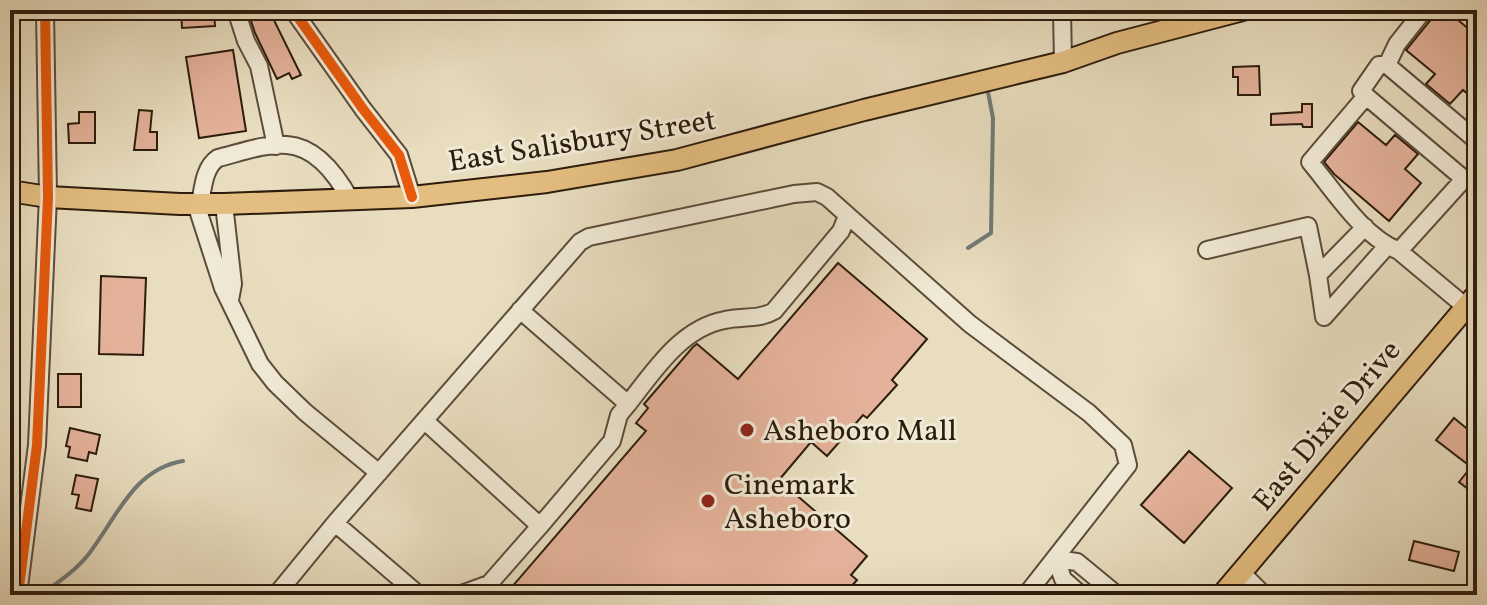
<svg xmlns="http://www.w3.org/2000/svg" width="1487" height="605" font-family="Vollkorn,serif">
  <rect width="100%" height="100%" fill="#e8ddbf"/>
  <filter id="stains"><feTurbulence type="fractalNoise" baseFrequency=".0025" numOctaves="4"/><feColorMatrix values="0 0 0 0 .2 0 0 0 0 .09 0 0 0 0 .02 0 0 0 .5 -.17"/></filter>
  <radialGradient id="worn" r=".72"><stop offset=".6" stop-color="#630" stop-opacity="0"/><stop offset="1" stop-color="#630" stop-opacity=".3"/></radialGradient>
  <g fill="none" stroke-linecap="round" stroke-linejoin="round">
    <path stroke="#717a77" stroke-width="4" d="M968 248 991 233 993 118 988 92
      M39 595C55 585 76 570 88 555 116 519 133 469 183 461"/>
  </g>
  <path fill="#e4b29a" stroke="#2d1c0d" stroke-width="2" d="M181 10H214L215 26 182 28Z
    M269 10 301 75 292 79 289 73 277 79 255 33 250 18Z
    M1435 10H1446L1477 36V102L1463 90 1450 104 1426 84 1435 74 1406 50 1433 17Z
    M233 50 246 131 199 138 186 57Z
    M1259 66 1260 95H1238V77H1233V67Z
    M1302 104H1312V127H1303L1302 124 1271 125V114L1302 112Z
    M139 110 152 111 150 132H157V150H134Z
    M79 112H95V143H69L68 124 79 123Z
    M1358 122 1386 145 1395 135 1418 154 1405 169 1421 183 1389 221 1334 174 1324 162Z
    M838 263 927 339 892 380 897 385 867 418 863 415 827 456 811 442 779 480 867 556 851 575 857 580 844 595H505L646 431 636 423 648 408 644 404 693 347 697 344 738 379Z
    M101 276 146 278 143 355 99 354Z
    M58 374H81V407H58Z
    M1454 418 1477 437V496L1459 482 1471 467 1436 440Z
    M70 428 100 435 96 454 89 452 87 461 68 457 70 447 66 446Z
    M1189 451 1232 488 1184 543 1141 505Z
    M76 475 98 479 91 511 76 508 79 495 72 494Z
    M1414 541 1459 552 1454 571 1409 560Z"/>
  <g fill="none" stroke-linecap="round" stroke-linejoin="round">
    <defs>
      <path id="minor" d="M236 10 246 41 259 66 276 146
        M293 10 363 109 399 155 412 197
        M1062 10 1063 62
        M1387 65 1397 44 1424 10
        M1366 96 1361 91 1379 65H1387L1477 141
        M1464 179 1399 251 1466 307
        M196 204 223 288 260 364 275 383 305 412 379 473
        M200 204C203 188 204 167 218 158 239 153 266 143 287 145 317 147 338 177 351 201
        M224 204 233 284 230 300
        M1365 227 1318 275 1324 317 1387 246
        M1207 250 1308 226 1318 275
        M1399 251C1362 236 1335 192 1310 162L1366 96 1464 179H1477
        M520 310 628 404C654 371 681 328 725 320 741 316 759 320 774 311L841 231 847 216
        M425 421 540 526 489 584 459 595
        M335 523 419 595
        M540 526 612 441 619 415 628 404
        M1241 572 1264 595
        M18 595 37 445 48 197 45 10
        M276 595 335 523 580 242 589 237 794 194 817 192 827 197 970 324 1089 413 1123 445 1128 465 1026 595
        M1081 595 1063 579 1056 559 1077 562 1117 595"/>
      <path id="major" d="M10 191 48 197 180 204H224L412 197 547 182 677 160 864 110 1063 62 1117 43 1243 10
        M1222 595 1477 294"/>
    </defs>
    <use href="#minor" stroke="#5c4c3a" stroke-width="20"/>
    <use href="#major" stroke="#2d1c0d" stroke-width="24"/>
    <use href="#minor" stroke="#f0e9d5" stroke-width="16"/>
    <use href="#major" stroke="#e4be80" stroke-width="20"/>
    <defs>
      <path id="cycleway" d="M293 10 363 109 399 155 412 197
        M18 595 37 445 48 197 45 10"/>
    </defs>
    <use href="#cycleway" stroke="#f0e9d5" stroke-width="15"/>
    <use href="#cycleway" stroke="#e8590c" stroke-width="10"/>
  </g>
  <g fill="#8f2418" stroke="#f0e9d5" stroke-width="3">
    <circle cx="747" cy="430" r="8"/>
    <circle cx="708" cy="501" r="8"/>
  </g>
  <g text-anchor="middle" stroke-width="6" stroke-linejoin="round" paint-order="stroke">
    <g font-size="30" fill="#2d1c0d" stroke="#f0e9d5">
      <text transform="translate(582 140) rotate(-9)" y="10">East Salisbury Street</text>
      <text transform="translate(1326 425) rotate(-50)" y="10">East Dixie Drive</text>
    </g>
    <g font-size="30" fill="#2d1c0d" stroke="#f0e9d5" text-anchor="start">
      <text x="763" y="440">Asheboro Mall</text>
      <text x="724" y="494">Cinemark<tspan x="724" dy="34">Asheboro</tspan></text>
    </g>
  </g>
  <rect width="1487" height="605" fill="none" stroke="#e8ddbf" stroke-width="40"/>
  <rect x="12" y="12" width="1463" height="581" fill="none" stroke="#2d1c0d" stroke-width="4"/>
  <rect x="20" y="20" width="1447" height="565" fill="none" stroke="#2d1c0d" stroke-width="2"/>
  <rect width="100%" height="100%" filter="url(#stains)"/>
  <rect width="100%" height="100%" fill="url(#worn)"/>
</svg>
